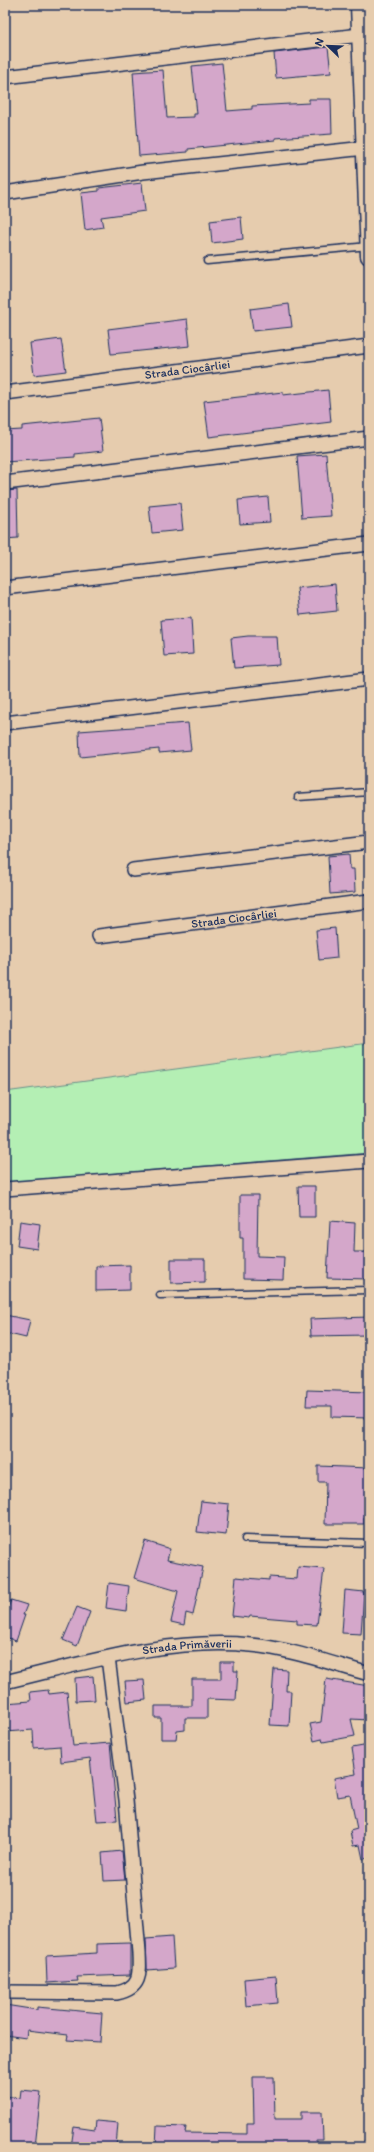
<svg xmlns="http://www.w3.org/2000/svg" width="374" height="2152" font-family="Itim,sans-serif">
  <rect width="100%" height="100%" fill="#e6ccae"/>
  <filter id="ink" filterUnits="userSpaceOnUse"><feTurbulence type="fractalNoise" baseFrequency=".025" numOctaves="2"/><feDisplacementMap in="SourceGraphic" scale="8" xChannelSelector="R" yChannelSelector="G"/><feConvolveMatrix kernelMatrix="1 2 1 2 8 2 1 2 1" color-interpolation-filters="sRGB"/></filter>
  <g filter="url(#ink)">
    <path fill="#b4efb4" stroke="#688f89" d="M369 1043V1153L5 1182V1092Z"/>
    <path fill="#d4a7ca" stroke="#1b2f5e" d="M328 47 331 73 276 78 274 53Z
      M222 63 227 111 252 109V106L309 103V99H331L332 134 275 138V140L188 149V152L139 156 133 72 163 70 167 118 194 117V114H197L192 66Z
      M142 183 145 211 101 217 103 227 85 230 81 193 99 191V188Z
      M241 217 243 239 212 243 210 221Z
      M289 304 292 327 253 331 250 309Z
      M187 319 190 346 111 354 108 329Z
      M61 339 66 371 34 375 30 343Z
      M328 390 331 422 209 437 204 401 283 392V395Z
      M99 418 103 451 75 454V457L5 462V431L22 430V426Z
      M326 454 331 516 302 518 297 456Z
      M17 490 18 538 5 539V491Z
      M268 497 270 522 240 524 238 500Z
      M180 503 183 530 152 533 149 506Z
      M335 584 337 611 300 615 297 588Z
      M191 618 193 654 164 656 161 620Z
      M248 636H277L279 665 234 668 231 638Z
      M188 723 191 750 159 753V749L80 757 79 731Z
      M349 854 350 869H354L355 892 330 894 328 856Z
      M335 928 337 958 319 960 316 930Z
      M298 1186H315V1217H299Z
      M240 1195H258L257 1256 284 1257 283 1280 243 1279V1238H240Z
      M20 1221 40 1224 37 1249 17 1246Z
      M330 1221 355 1223 354 1252H369V1279L327 1278Z
      M171 1259H205V1282L171 1283Z
      M130 1265V1290L96 1291V1266Z
      M5 1315 30 1320 26 1338 5 1333Z
      M369 1317 368 1335 311 1336 310 1319Z
      M307 1390 369 1392V1418L332 1417V1406H306Z
      M318 1466 369 1468V1518H364V1524H325L326 1482H318Z
      M201 1501 229 1504 226 1535 197 1532Z
      M145 1541 170 1549 167 1560 203 1567 193 1615 186 1613 184 1625 171 1622 178 1591 134 1578Z
      M298 1567 324 1569 317 1625 297 1624V1620L250 1616 249 1618 232 1616 236 1577 269 1580V1577L297 1579Z
      M109 1583 129 1586 126 1611 106 1608Z
      M345 1590 364 1592 361 1634 342 1633Z
      M11 1600 27 1605 23 1615H25L16 1641 5 1637V1616Z
      M77 1607 90 1612 77 1646 63 1640Z
      M221 1662H234V1671H238L236 1700 207 1699V1718H185V1730L177 1731 176 1739H161V1718H155V1706H192V1679H221Z
      M274 1669 287 1670 286 1691H291L289 1726 270 1725Z
      M93 1676 95 1700 76 1701 75 1678Z
      M326 1679 369 1686V1720L351 1719 355 1736 323 1742 322 1739 314 1741 310 1724 321 1722Z
      M144 1680 146 1700 127 1702 125 1681Z
      M48 1690 49 1694 67 1692 73 1746 110 1743 117 1820 97 1821 90 1758 61 1762 60 1746 34 1748 33 1730 5 1732V1703L31 1701 30 1692Z
      M369 1745V1858L363 1859 360 1845 353 1846 350 1831 357 1829 350 1795 337 1797 334 1778 356 1774 352 1748Z
      M122 1851 125 1880 104 1881 102 1853Z
      M172 1937 174 1968 147 1970 146 1939Z
      M130 1943V1975L77 1977 78 1981 47 1983 46 1956 97 1953V1944Z
      M276 1976 278 2003 246 2006 244 1979Z
      M5 2005 37 2010V2007L102 2013 100 2042 67 2040 68 2035 27 2030 26 2038 5 2035Z
      M253 2077H274L275 2119H301V2112H322L323 2140H316V2147H156L157 2126 186 2127 185 2133 247 2134V2123H254Z
      M21 2090 41 2092 35 2147H5V2096L20 2098Z
      M96 2121 118 2123 116 2147H71L74 2127 95 2130Z"/>
    <g fill="none" stroke-linecap="round" stroke-linejoin="round">
      <defs>
        <path id="service" d="M207 261 369 246
          M298 797 369 792
          M160 1295 369 1290
          M245 1539 369 1543"/>
        <g id="minor">
          <path d="M5 77 360 35"/>
          <path d="M5 193 143 172 365 148"/>
          <path id="s1" d="M5 393 369 346"/>
          <path d="M5 483 369 438"/>
          <path d="M5 588 369 544"/>
          <path d="M5 723 369 679"/>
          <path d="M133 870 369 842"/>
          <path id="s2" d="M99 936 369 901"/>
          <path d="M5 1189 369 1161"/>
          <path id="s3" d="M5 1682C85 1663 168 1637 251 1645 291 1649 330 1663 369 1674"/>
          <path d="M5 1992 117 1993C141 1988 140 1974 139 1953L126 1800 108 1658"/>
        </g>
        <path id="tertiary" d="M359 5 369 256"/>
      </defs>
      <use href="#service" stroke="#1b2f5e" stroke-width="9"/>
      <use href="#minor" stroke="#1b2f5e" stroke-width="16"/>
      <use href="#tertiary" stroke="#1b2f5e" stroke-width="19"/>
      <use href="#service" stroke="#e6ccae" stroke-width="6"/>
      <use href="#minor" stroke="#e6ccae" stroke-width="13"/>
      <use href="#tertiary" stroke="#e6ccae" stroke-width="16"/>
    </g>
  </g>
  <g text-anchor="middle" stroke-width="3.5" stroke-linejoin="round" paint-order="stroke">
    <g font-size="12" fill="#1b2f5e" stroke="#e6ccae">
      <text dy="4" stroke="none"><textPath href="#s1" startOffset="184">Strada Ciocârliei</textPath></text>
      <text dy="4" stroke="none"><textPath href="#s2" startOffset="136">Strada Ciocârliei</textPath></text>
      <text dy="4" stroke="none"><textPath href="#s3" startOffset="186">Strada Primăverii</textPath></text>
    </g>
  </g>
  <rect width="374" height="2152" fill="none" stroke="#e6ccae" stroke-width="20"/>
  <rect x="10" y="10" width="354" height="2132" fill="none" stroke="#1b2f5e" stroke-width="1.5" filter="url(#ink)"/>
  <g transform="translate(328 46) rotate(293)" stroke="#e6ccae" stroke-width="3" paint-order="stroke">
  <path d="M0-3L7 15L0 10L-7 15Z" fill="#1b2f5e"/>
  <text y="-6" font-size="11" font-weight="bold" text-anchor="middle" fill="#1b2f5e">N</text>
  </g>
</svg>
